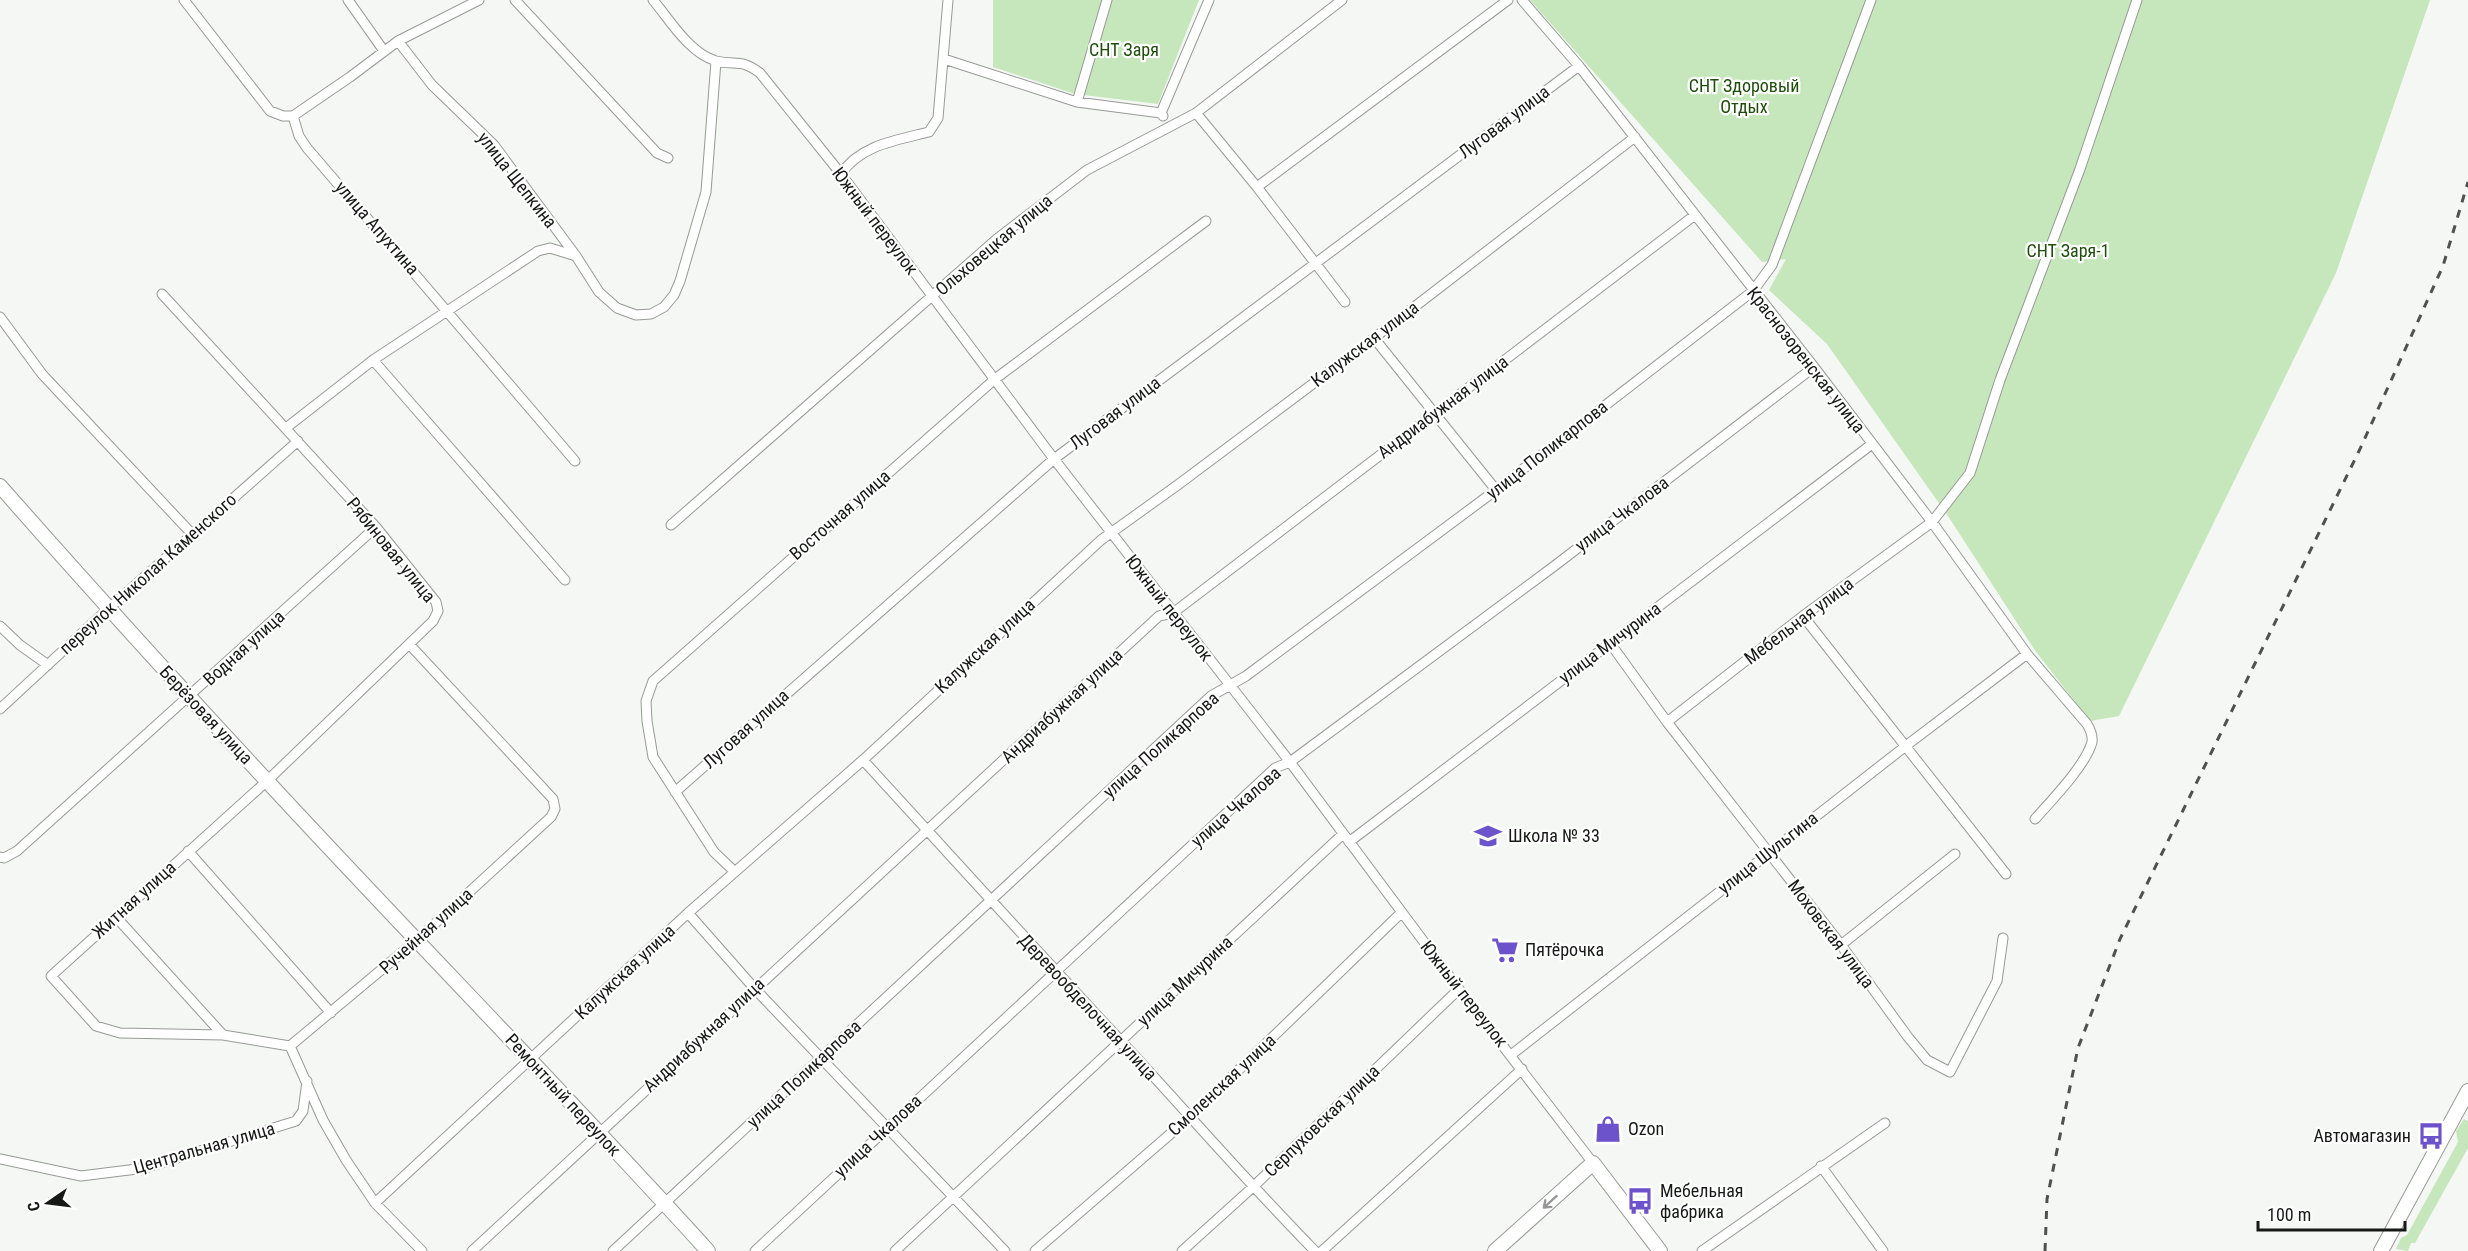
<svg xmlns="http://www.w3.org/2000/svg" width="2468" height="1251" font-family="'Roboto Condensed',sans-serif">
  <rect width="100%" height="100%" fill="#f4f7f3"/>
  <path fill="#c6e6bc" d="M993 0H1199L1158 104 1075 94 993 67Z
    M1530 0H2430L2336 273 2119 716 2090 721 2034 649 1948 516 1827 344 1769 290 1786 259 1762 262Z
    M2464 1119 2468 1121V1148L2415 1243H2411L2408 1251 2396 1249 2401 1238 2407 1235 2458 1142 2456 1131Z"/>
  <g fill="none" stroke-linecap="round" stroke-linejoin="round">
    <defs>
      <path id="street" d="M184 0 270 111 283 116H293
        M348 0 384 51
        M515 0 657 153 668 158
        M653 0C670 20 689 53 716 61 737 66 740 58 760 73L841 174 1054 459 1290 762 1459 989 1593 1163
        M1522 0 1579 66 1814 367 1932 522 2027 654 2087 724C2090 729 2093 735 2092 742 2086 765 2051 801 2035 819
        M398 41 432 85 494 145 576 256 599 292 617 308 636 315 651 314 664 307 674 295 680 281 706 192 716 61
        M944 59 1077 102 1161 113
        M1077 102 1107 0
        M1196 113 1257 187 1345 302
        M293 116 299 136 307 148 575 461
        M293 116 350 77 398 41 479 0
        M1163 116 1161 113 1209 0
        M841 174C860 145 897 140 929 132L938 118 948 0
        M1257 187 1508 0
        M162 294 376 527 436 602 438 611 433 621 267 781 51 976 96 1026 120 1033 223 1035 290 1046
        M0 317 42 374 192 534
        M1374 338 1496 490
        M373 360 565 580
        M286 428 373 360 538 251 550 248 576 256
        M671 525 998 238 1087 170 1196 113 1342 0
        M1803 616 2006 874
        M0 626 20 645 48 665
        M1610 643 1667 722 1841 945 1908 1037 1927 1060 1950 1072 1997 981 2003 938
        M0 709 108 609 298 441
        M1667 722 1803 616 1932 522 1970 473 2000 380 2080 169 2137 0
        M863 760C949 854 1034 948 1121 1041 1186 1111 1248 1183 1315 1251
        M675 792 1054 459 1579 66
        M1349 842 1872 444
        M188 851 331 1013
        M0 857 4 858 17 851 376 527
        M735 872 714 852 653 757 647 721 646 701 653 681 995 379 1206 221
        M688 913 755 989 1005 1251
        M116 917 223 1035
        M1841 945 1955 854
        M290 1046 417 940 551 817 555 809 553 799 409 644
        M290 1046 323 1120 346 1160 375 1203 422 1251
        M1511 1055 1907 745 2027 654
        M0 1159 81 1176 145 1168 296 1121 303 1111 307 1081
        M1821 1166 1883 1251
        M375 1203 688 913 863 760 1101 540 1179 484 1374 338 1635 137
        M472 1251 1159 616 1173 613 1695 215
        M613 1251 1211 696 1246 676 1496 490 1753 291 1772 265 1871 0
        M755 1251 1275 768 1290 762 1553 567 1814 367
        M895 1251 1343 834
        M1035 1251 1190 1117 1401 913
        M1182 1251 1253 1187 1459 989
        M1322 1251 1522 1069
        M1702 1251 1885 1123"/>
      <path id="secondary" d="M0 486C88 586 177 684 267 781 413 939 564 1092 708 1251
        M1495 1251 1593 1163 1660 1251
        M2381 1251 2468 1091"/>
    </defs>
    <use href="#street" stroke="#979a96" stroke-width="11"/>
    <use href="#secondary" stroke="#979a96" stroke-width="16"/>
    <use href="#street" stroke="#fff" stroke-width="9"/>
    <use href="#secondary" stroke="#fff" stroke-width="14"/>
    <path stroke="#4f514f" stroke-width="3" stroke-dasharray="8 8" stroke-linecap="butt" d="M2045 1251 2047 1199 2078 1048 2120 939 2360 449 2443 266 2468 182"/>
  </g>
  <defs><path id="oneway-shaft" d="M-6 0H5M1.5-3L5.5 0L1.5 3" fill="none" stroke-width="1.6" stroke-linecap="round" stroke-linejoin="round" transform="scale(1.5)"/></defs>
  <use stroke="#979897" href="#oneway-shaft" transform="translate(1550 1202) rotate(138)"/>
  <defs>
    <symbol id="school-bare" viewBox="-9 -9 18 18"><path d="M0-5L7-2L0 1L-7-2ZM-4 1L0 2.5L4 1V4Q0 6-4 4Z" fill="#6c52cb" stroke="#fff" stroke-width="2.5" paint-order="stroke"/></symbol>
    <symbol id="supermarket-bare" viewBox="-9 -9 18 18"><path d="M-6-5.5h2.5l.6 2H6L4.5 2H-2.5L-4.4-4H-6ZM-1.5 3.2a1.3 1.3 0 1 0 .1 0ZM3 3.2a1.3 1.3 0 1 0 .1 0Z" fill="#6c52cb" stroke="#fff" stroke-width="2.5" paint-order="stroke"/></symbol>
    <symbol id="shop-bare" viewBox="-9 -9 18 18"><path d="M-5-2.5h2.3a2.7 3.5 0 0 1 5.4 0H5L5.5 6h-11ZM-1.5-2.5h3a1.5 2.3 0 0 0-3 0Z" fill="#6c52cb" stroke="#fff" stroke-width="2.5" paint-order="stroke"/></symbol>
    <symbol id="bus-bare" viewBox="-9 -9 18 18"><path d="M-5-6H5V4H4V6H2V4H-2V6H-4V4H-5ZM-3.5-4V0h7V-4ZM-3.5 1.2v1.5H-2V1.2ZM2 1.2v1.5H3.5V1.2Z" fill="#6c52cb" stroke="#fff" stroke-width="2.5" paint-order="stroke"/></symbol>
  </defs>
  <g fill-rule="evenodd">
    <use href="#school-bare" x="1469" y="817" width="38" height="38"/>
    <use href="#supermarket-bare" x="1486" y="931" width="38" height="38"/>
    <use href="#shop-bare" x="1589" y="1110" width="38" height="38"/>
    <use href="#bus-bare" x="2412" y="1117" width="38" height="38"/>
    <use href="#bus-bare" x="1621" y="1182" width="38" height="38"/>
  </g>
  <g text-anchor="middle" stroke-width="4.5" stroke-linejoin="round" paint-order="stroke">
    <g font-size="18" fill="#1e4f0a" stroke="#fff">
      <text x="1124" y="56">СНТ Заря</text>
      <text x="1744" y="92">СНТ Здоровый<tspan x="1744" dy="21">Отдых</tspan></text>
      <text x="2068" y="257">СНТ Заря-1</text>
    </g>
    <g font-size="18" fill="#171917" stroke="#fff">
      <text transform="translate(1504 122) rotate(-37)" y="6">Луговая улица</text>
      <text transform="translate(517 180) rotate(52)" y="6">улица Щепкина</text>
      <text transform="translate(875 221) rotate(53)" y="6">Южный переулок</text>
      <text transform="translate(377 228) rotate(49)" y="6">улица Апухтина</text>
      <text transform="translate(994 245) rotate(-40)" y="6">Ольховецкая улица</text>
      <text transform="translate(1365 344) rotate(-37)" y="6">Калужская улица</text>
      <text transform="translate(1806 360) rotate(52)" y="6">Краснозоренская улица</text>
      <text transform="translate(1443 407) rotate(-37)" y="6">Андриабужная улица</text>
      <text transform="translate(1115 413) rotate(-37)" y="6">Луговая улица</text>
      <text transform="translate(1547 450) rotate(-38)" y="6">улица Поликарпова</text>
      <text transform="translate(1622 514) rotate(-37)" y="6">улица Чкалова</text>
      <text transform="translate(840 515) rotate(-41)" y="6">Восточная улица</text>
      <text transform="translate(391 550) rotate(51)" y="6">Рябиновая улица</text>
      <text transform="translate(148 574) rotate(-42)" y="6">переулок Николая Каменского</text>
      <text transform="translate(1169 608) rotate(52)" y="6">Южный переулок</text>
      <text transform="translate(1799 621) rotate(-37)" y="6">Мебельная улица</text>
      <text transform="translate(1610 643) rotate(-37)" y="6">улица Мичурина</text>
      <text transform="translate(985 646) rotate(-43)" y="6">Калужская улица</text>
      <text transform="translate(244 648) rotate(-42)" y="6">Водная улица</text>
      <text transform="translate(1062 706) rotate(-43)" y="6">Андриабужная улица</text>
      <text transform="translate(206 715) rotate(47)" y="6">Берёзовая улица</text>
      <text transform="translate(746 729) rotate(-42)" y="6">Луговая улица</text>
      <text transform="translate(1161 745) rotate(-42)" y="6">улица Поликарпова</text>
      <text transform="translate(1236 807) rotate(-41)" y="6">улица Чкалова</text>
      <text transform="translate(1768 853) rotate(-38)" y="6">улица Шульгина</text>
      <text transform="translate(134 900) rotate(-42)" y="6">Житная улица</text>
      <text transform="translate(426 931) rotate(-42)" y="6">Ручейная улица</text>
      <text transform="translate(1831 934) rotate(53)" y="6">Моховская улица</text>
      <text transform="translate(625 972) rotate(-43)" y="6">Калужская улица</text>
      <text transform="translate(1185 981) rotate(-43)" y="6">улица Мичурина</text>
      <text transform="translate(1464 994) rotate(52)" y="6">Южный переулок</text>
      <text transform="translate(1088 1007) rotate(47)" y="6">Деревообделочная улица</text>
      <text transform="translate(704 1035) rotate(-43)" y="6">Андриабужная улица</text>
      <text transform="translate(804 1074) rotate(-43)" y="6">улица Поликарпова</text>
      <text transform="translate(1222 1085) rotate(-43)" y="6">Смоленская улица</text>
      <text transform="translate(563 1095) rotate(47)" y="6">Ремонтный переулок</text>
      <text transform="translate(1322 1121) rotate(-44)" y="6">Серпуховская улица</text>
      <text transform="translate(878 1136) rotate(-43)" y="6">улица Чкалова</text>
      <text transform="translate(204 1148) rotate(-16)" y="6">Центральная улица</text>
    </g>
    <g font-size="18" fill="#171917" stroke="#fff" text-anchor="start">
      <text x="1508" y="842">Школа № 33</text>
      <text x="1525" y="956">Пятёрочка</text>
      <text x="1628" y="1135">Ozon</text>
      <text x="2411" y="1142" text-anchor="end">Автомагазин</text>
      <text x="1660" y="1197">Мебельная<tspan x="1660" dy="21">фабрика</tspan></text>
    </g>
  </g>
  <g transform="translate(48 1203) rotate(256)" stroke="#ffffff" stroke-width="4.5" paint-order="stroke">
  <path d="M0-4.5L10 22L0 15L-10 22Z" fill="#171917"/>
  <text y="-9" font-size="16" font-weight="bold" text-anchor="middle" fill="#171917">С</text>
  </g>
  <path d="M2258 1221v9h147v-9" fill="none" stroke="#171917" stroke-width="3"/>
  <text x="2267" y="1221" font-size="18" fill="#171917" stroke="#ffffff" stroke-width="4.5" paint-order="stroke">100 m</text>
</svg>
